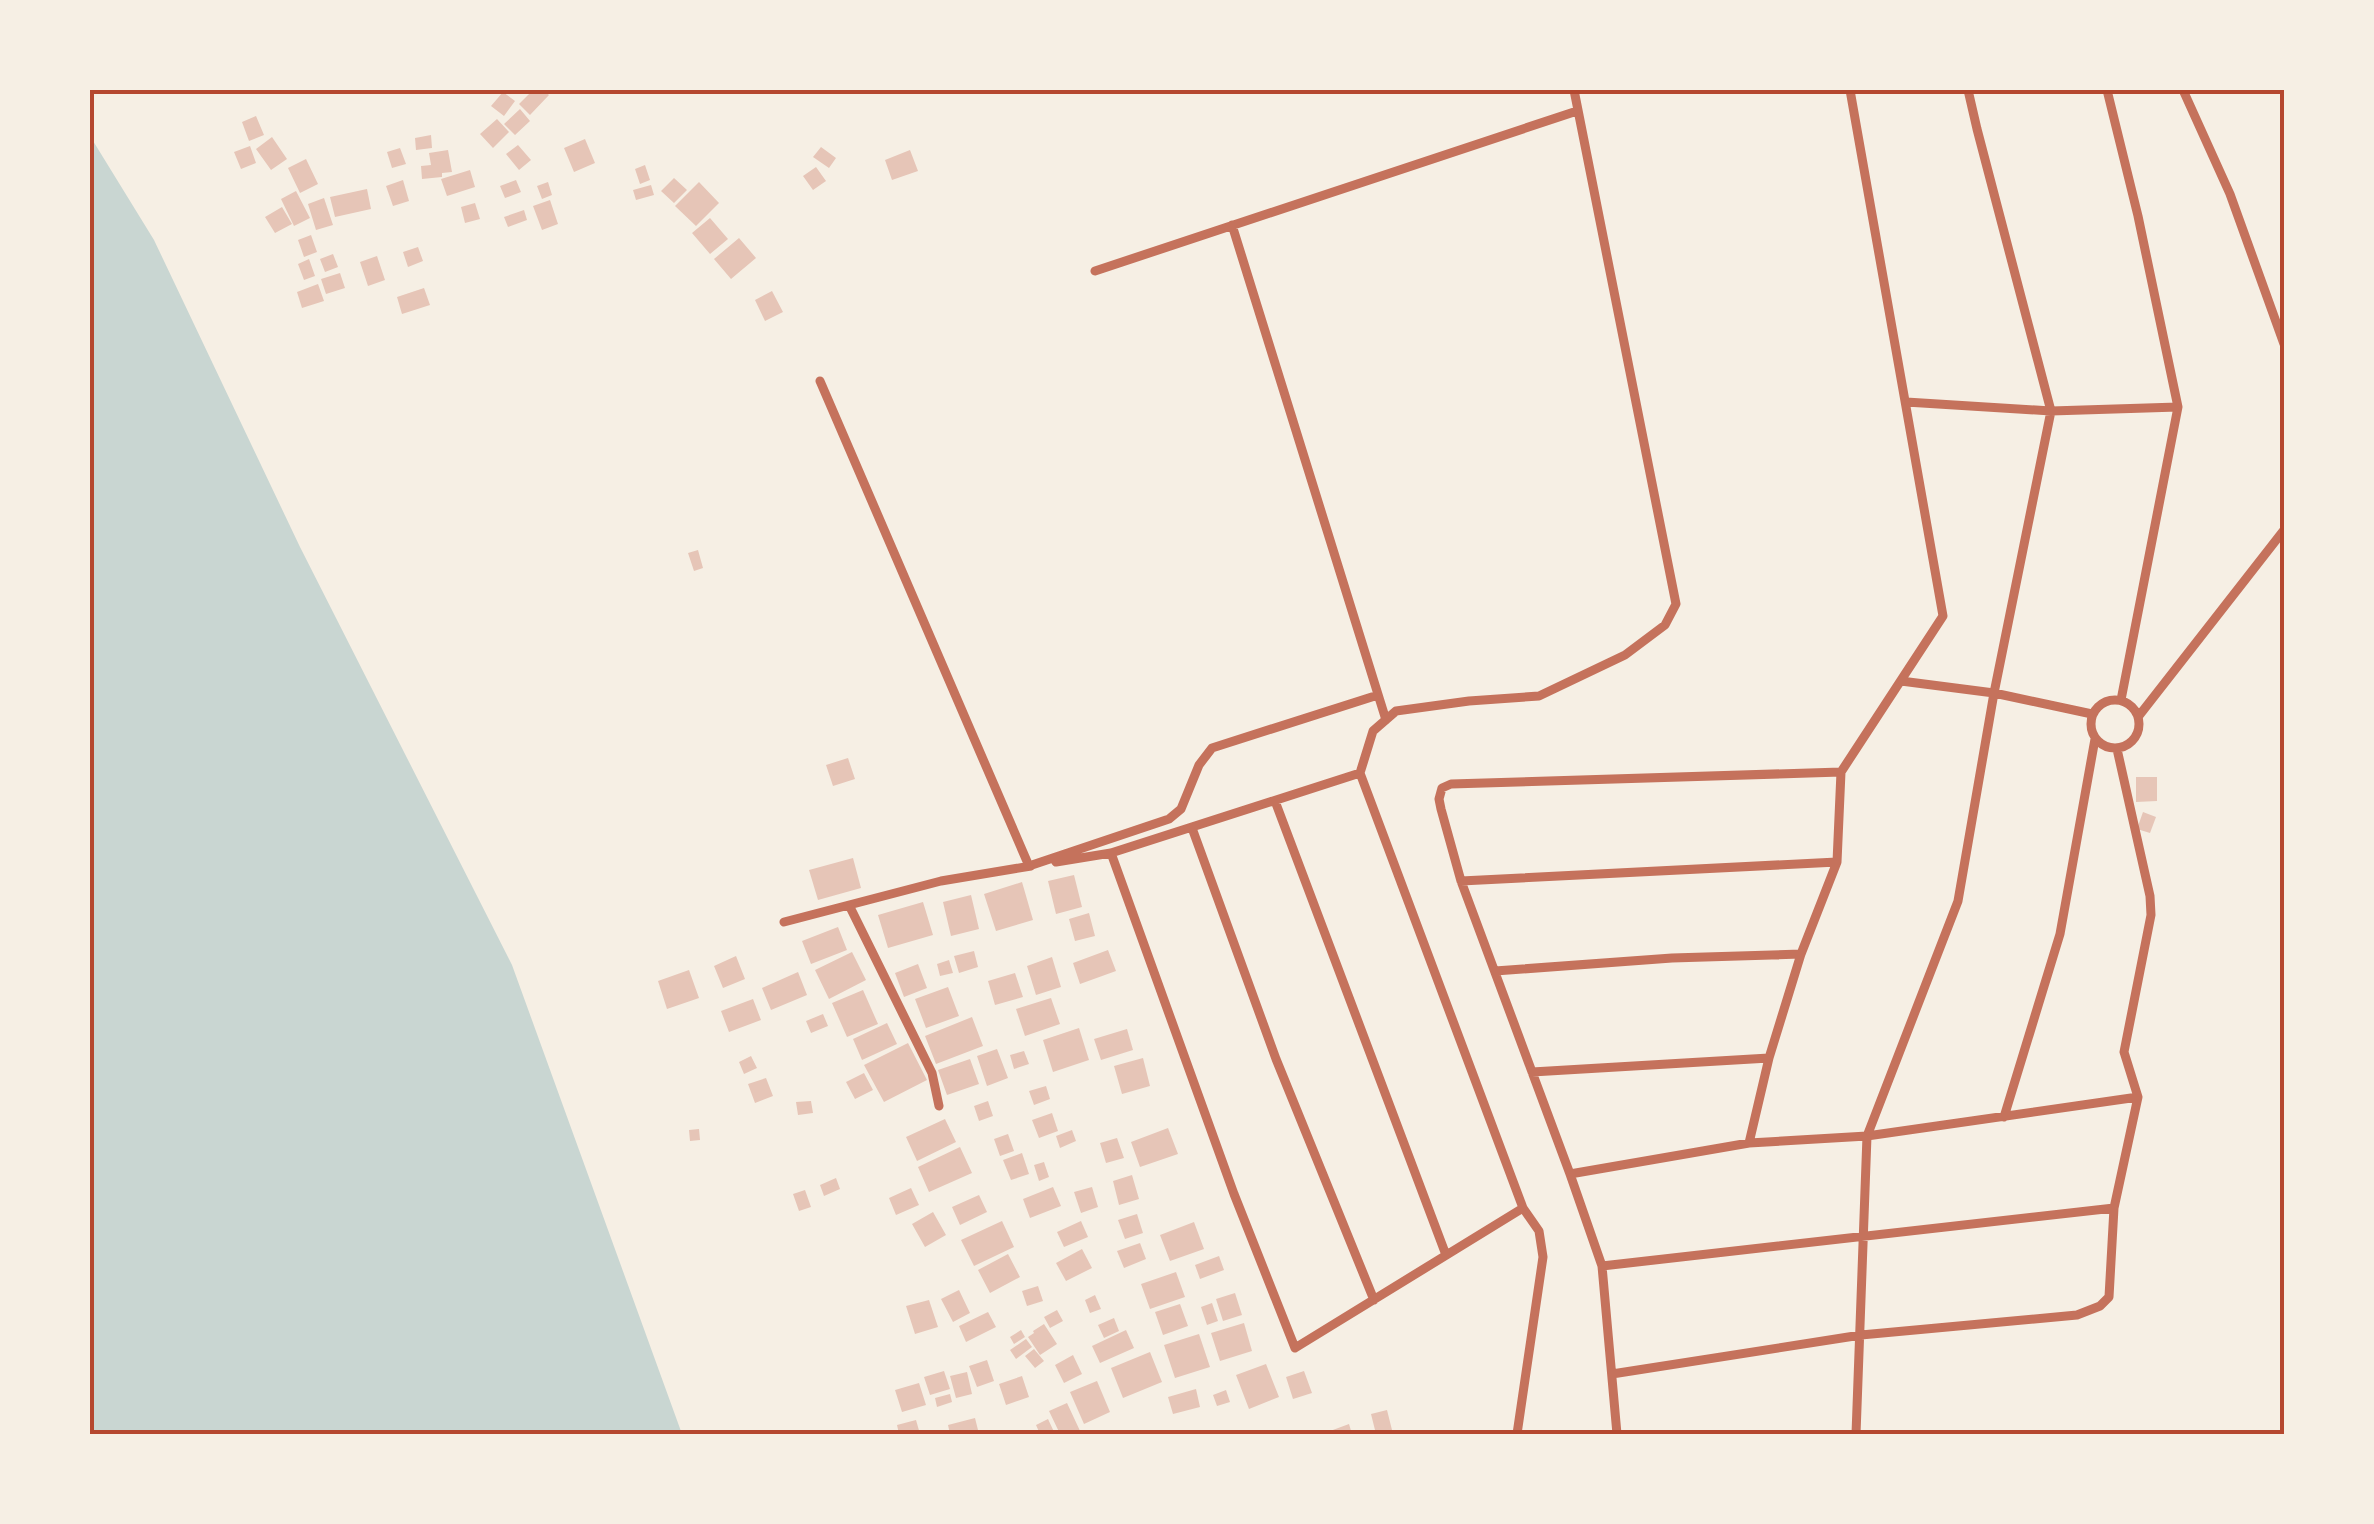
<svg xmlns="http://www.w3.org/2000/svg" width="2374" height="1524" font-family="Figtree,sans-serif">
  <rect width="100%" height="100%" fill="#f6efe4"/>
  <path fill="#c9d6d2" d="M90 136 154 240 300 547 512 965 682 1434H90Z"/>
  <path fill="#e6c5b7" d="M533 90H544L549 95 530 115 519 104Z
    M503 92 515 101 504 116 491 106Z
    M520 109 530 121 515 135 504 124Z
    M256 116 264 135 249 141 242 122Z
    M497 119 509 132 493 148 480 134Z
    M431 135 432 148 416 150 415 138Z
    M272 137 287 159 271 170 256 149Z
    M585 139 595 163 574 172 564 148Z
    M518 145 531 160 519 170 506 154Z
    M250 146 256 163 241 169 234 152Z
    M821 147 836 158 829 168 813 157Z
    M400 148 406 164 392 168 387 152Z
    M448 150 452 172 442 173V177L422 179 421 166 431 165 429 153Z
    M910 150 918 171 892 180 885 160Z
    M306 159 318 184 300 193 288 168Z
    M645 165 650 180 640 184 635 169Z
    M816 167 826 181 813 190 803 176Z
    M470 170 475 187 447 196 441 179Z
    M674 178 687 190 674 203 661 191Z
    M403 180 409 201 393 206 386 186Z
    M516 180 521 192 505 198 500 186Z
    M548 182 552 195 542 199 537 186Z
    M699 182 719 203 696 226 675 206Z
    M651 185 654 195 636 200 633 190Z
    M367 189 371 209 335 217 330 197Z
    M296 191 310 218 294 226 281 199Z
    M324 198 333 225 316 230 308 204Z
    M550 200 558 224 542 230 533 206Z
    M475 203 480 219 465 223 461 207Z
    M282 207 292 224 275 233 265 217Z
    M524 210 527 220 508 227 504 217Z
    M710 218 728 239 710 254 692 233Z
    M311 235 317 252 304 257 298 240Z
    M739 238 756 258 731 279 714 259Z
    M418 247 423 261 408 267 403 252Z
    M333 254 338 267 325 272 320 259Z
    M377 256 385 280 368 286 360 262Z
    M309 259 315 276 304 280 298 264Z
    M340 273 345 288 326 294 321 279Z
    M318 284 324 301 302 308 297 292Z
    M424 288 430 305 402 314 397 297Z
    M772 291 783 312 765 321 755 300Z
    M698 550 703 568 694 571 688 553Z
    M848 758 855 779 833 786 826 765Z
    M2136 777H2157V801L2136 802Z
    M2143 812 2156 817 2150 833 2137 829Z
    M853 858 861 888 818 900 809 870Z
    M1074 875 1082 907 1056 914 1048 881Z
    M1022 882 1033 920 996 931 984 894Z
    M971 895 979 929 951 936 943 902Z
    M923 902 933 935 888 948 878 915Z
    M1089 913 1095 936 1075 941 1069 919Z
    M838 927 847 950 811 964 802 941Z
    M1108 950 1116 971 1080 984 1073 963Z
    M974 951 978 967 959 973 954 956Z
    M852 952 866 980 829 999 815 970Z
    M736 956 745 979 723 988 714 966Z
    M1052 957 1061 987 1036 995 1027 966Z
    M949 960 953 973 940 976 937 964Z
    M918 964 927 988 904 997 895 973Z
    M689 970 699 998 667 1009 658 981Z
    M798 972 807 995 771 1010 762 988Z
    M1015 973 1023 997 995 1005 988 981Z
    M948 987 959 1016 926 1028 915 999Z
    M863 990 878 1024 847 1037 832 1003Z
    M1051 998 1060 1024 1025 1036 1016 1009Z
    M753 999 761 1020 729 1032 721 1011Z
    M823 1014 828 1026 811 1033 806 1021Z
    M972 1017 983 1046 936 1064 925 1036Z
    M887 1023 897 1044 862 1060 853 1039Z
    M1079 1028 1089 1060 1053 1072 1043 1040Z
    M1127 1029 1133 1050 1101 1060 1094 1039Z
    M908 1043 927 1080 884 1102 864 1065Z
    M997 1049 1008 1078 987 1086 977 1056Z
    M1024 1051 1029 1064 1014 1069 1010 1055Z
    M751 1056 757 1068 744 1074 739 1062Z
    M1143 1058 1150 1086 1122 1094 1114 1066Z
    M970 1059 979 1084 947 1095 938 1070Z
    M864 1073 873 1090 855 1099 846 1082Z
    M766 1078 773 1096 755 1103 748 1084Z
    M1046 1086 1050 1099 1034 1105 1029 1091Z
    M811 1101 813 1113 798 1115 796 1102Z
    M988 1101 993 1116 979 1121 974 1106Z
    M1052 1113 1058 1131 1039 1138 1032 1120Z
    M945 1119 956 1142 917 1161 906 1137Z
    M1168 1128 1178 1154 1140 1167 1131 1142Z
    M699 1129 700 1140 690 1141 689 1130Z
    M1072 1130 1076 1141 1060 1148 1056 1136Z
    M1008 1134 1014 1151 1000 1156 994 1139Z
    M1117 1138 1124 1158 1106 1163 1100 1143Z
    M960 1147 972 1173 929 1192 918 1167Z
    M1022 1153 1029 1174 1011 1180 1003 1160Z
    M1044 1162 1049 1177 1039 1181 1034 1165Z
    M1132 1175 1139 1199 1119 1205 1113 1181Z
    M836 1178 840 1189 824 1196 820 1185Z
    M1053 1187 1061 1206 1030 1218 1023 1199Z
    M1092 1187 1098 1207 1081 1213 1074 1192Z
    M911 1188 919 1205 896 1215 889 1198Z
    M805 1190 811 1207 799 1211 793 1194Z
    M979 1195 987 1212 960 1225 952 1207Z
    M933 1212 946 1235 925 1247 912 1224Z
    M1137 1214 1143 1233 1125 1239 1118 1220Z
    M1002 1221 1014 1247 974 1266 961 1240Z
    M1081 1221 1088 1237 1064 1247 1057 1232Z
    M1194 1222 1204 1249 1170 1261 1160 1235Z
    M1140 1243 1146 1259 1124 1268 1117 1251Z
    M1082 1249 1092 1268 1066 1281 1056 1263Z
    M1008 1254 1020 1277 990 1293 978 1270Z
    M1219 1256 1224 1270 1200 1279 1195 1265Z
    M1176 1272 1185 1297 1150 1309 1141 1284Z
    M1038 1286 1043 1301 1027 1306 1022 1291Z
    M959 1290 970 1313 953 1322 941 1299Z
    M1235 1293 1242 1315 1223 1321 1216 1299Z
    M1095 1295 1101 1309 1090 1313 1085 1300Z
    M929 1300 938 1327 915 1334 906 1306Z
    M1212 1303 1218 1321 1207 1325 1201 1307Z
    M1180 1304 1188 1326 1163 1335 1155 1312Z
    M1057 1310 1063 1321 1050 1328 1044 1317Z
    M988 1312 996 1327 966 1342 959 1326Z
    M1114 1318 1119 1331 1104 1338 1098 1325Z
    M1244 1323 1252 1351 1220 1361 1211 1333Z
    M1044 1324 1057 1344 1040 1355 1028 1337 1034 1333 1033 1331Z
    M1021 1330 1025 1337 1014 1344 1010 1337Z
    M1126 1330 1134 1348 1100 1363 1092 1346Z
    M1199 1334 1210 1367 1175 1378 1164 1345Z
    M1026 1339 1032 1347 1016 1359 1010 1350Z
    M1034 1349 1044 1361 1035 1368 1025 1356Z
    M1150 1352 1162 1382 1123 1398 1111 1368Z
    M1073 1355 1082 1374 1064 1383 1055 1365Z
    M987 1360 994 1381 977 1387 969 1366Z
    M1266 1364 1279 1397 1249 1409 1236 1375Z
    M944 1371 950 1389 930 1395 924 1377Z
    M1304 1371 1312 1393 1293 1399 1286 1377Z
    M967 1372 972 1394 956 1398 950 1376Z
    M1022 1376 1029 1397 1006 1405 999 1384Z
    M1097 1381 1110 1412 1084 1424 1070 1392Z
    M919 1383 926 1405 902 1412 895 1390Z
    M1196 1389 1200 1407 1173 1414 1168 1397Z
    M1226 1390 1230 1402 1217 1406 1213 1395Z
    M950 1394 952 1402 937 1407 935 1398Z
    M1067 1403 1081 1433 1078 1434H1060L1049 1411Z
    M1387 1410 1392 1430 1376 1434 1371 1414Z
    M975 1418 979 1434H950L948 1425Z
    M1048 1419 1055 1434H1040L1036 1425Z
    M916 1420 920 1434H899L897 1425Z
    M1349 1424 1352 1434H1322Z"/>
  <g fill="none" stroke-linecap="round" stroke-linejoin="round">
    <path stroke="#c5725c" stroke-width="9" d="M2107 90 2138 216 2178 407 2121 700
      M2183 90 2230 194 2284 344
      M1232 225 1386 720
      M1095 271 1577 111
      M820 381 1029 866 1169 819 1181 809 1199 765 1212 748 1378 695
      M1906 402 2051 411 2178 407
      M1901 681 1994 693 2092 714
      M2091 724a24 24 0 1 1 48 0a24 24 0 1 1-48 0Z
      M2138 717 2284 530
      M2117 749 2150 896 2151 915 2124 1052 2138 1097
      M1275 801 1446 1255
      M1192 828 1276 1059 1374 1300
      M1111 853 1234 1194 1295 1348 1523 1208
      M1056 862 1111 853 1360 773
      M1461 881 1837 862
      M849 905 932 1073 939 1106
      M784 922 941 881 1031 866
      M1495 971 1672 958 1801 954
      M1532 1072 1769 1058
      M2004 1117 2060 934 2095 739
      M1749 1143 1769 1058 1801 954 1837 862 1841 772 1943 616 1850 90
      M1570 1174 1749 1143 1867 1136 2138 1097 2114 1208 2109 1297 2100 1306 2077 1315 1861 1335 1612 1374
      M1602 1266 2114 1208
      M1517 1434 1543 1257 1539 1231 1523 1208 1360 773 1373 731 1396 711 1469 701 1539 696 1625 655 1665 625 1676 604 1574 90
      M1617 1434 1602 1266 1570 1174 1461 881 1441 809 1439 799 1442 788 1451 784 1841 772
      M1856 1434 1867 1136 1958 901 1994 693 2051 411 1977 129 1968 90"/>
  </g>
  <rect width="2374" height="1524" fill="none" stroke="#f6efe4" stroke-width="185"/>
  <rect x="92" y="92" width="2190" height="1340" fill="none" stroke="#b5482f" stroke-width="4"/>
</svg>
